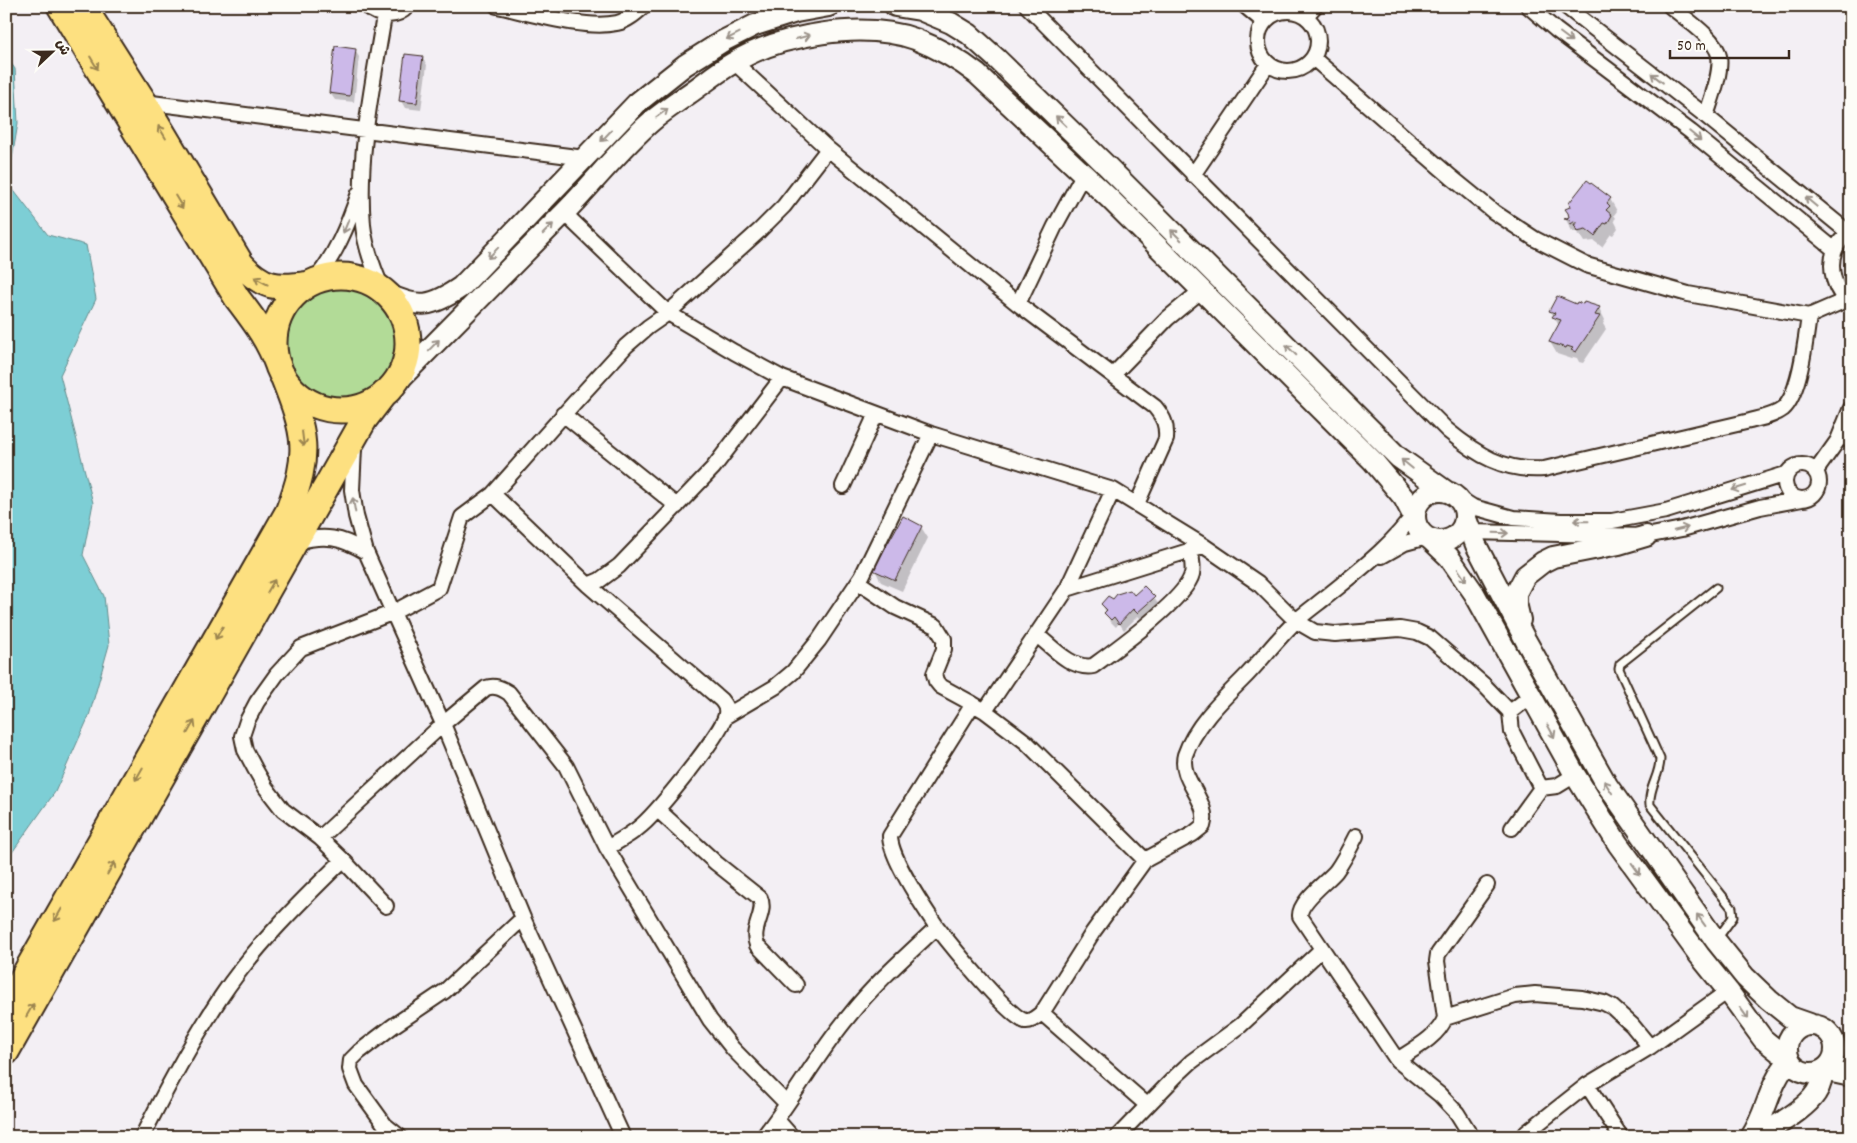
<svg xmlns="http://www.w3.org/2000/svg" width="1857" height="1143" font-family="Dekko,'Playpen Sans Arabic',sans-serif">
  <rect width="100%" height="100%" fill="#f3eff4"/>
  <filter id="ink" filterUnits="userSpaceOnUse"><feTurbulence type="fractalNoise" baseFrequency=".02" numOctaves="2"/><feDisplacementMap in="SourceGraphic" scale="10" xChannelSelector="R" yChannelSelector="G"/><feConvolveMatrix kernelMatrix="1 2 1 2 8 2 1 2 1" color-interpolation-filters="sRGB"/></filter>
  <g filter="url(#ink)">
    <path fill="#b2db97" stroke="#76825a" d="M285 342a56 56 0 1 1 112 0a56 56 0 1 1-112 0Z"/>
    <path fill="#7dced5" stroke="#638c8c" d="M6 56 15 69 18 123 8 183 48 235 86 245 96 299 60 375 93 503 83 555 104 596 109 645 89 716 55 792 6 861Z"/>
    <path fill="#0003" d="M355 50 359 57 354 102 335 100 330 93Z
      M422 57 427 65 421 110 405 108 401 101Z
      M1587 181 1610 199 1617 211 1614 215 1616 218 1614 220 1618 228 1613 235 1611 234 1602 247 1594 241 1585 242 1580 234 1578 235 1577 231H1572L1566 220 1570 217 1572 208Z
      M1576 305 1599 308 1605 320 1603 324 1606 329 1583 363 1579 362 1577 358 1573 357 1572 359 1557 354 1550 342 1559 326 1551 311Z
      M921 527 928 538 902 591 881 582 875 570Z
      M1144 588 1154 598 1159 605 1142 620 1138 616 1124 630 1119 623 1116 627 1110 621 1102 604 1134 597Z"/>
    <path fill="#ccb9e9" stroke="#3b2a1e" d="M335 46 356 49 350 96 329 93Z
      M405 54 423 56 417 103 399 101Z
      M1587 180 1611 198 1607 203 1610 206 1606 210 1612 215 1607 224 1604 223 1595 236 1586 229 1577 231 1574 224H1577L1575 221 1571 224 1570 220 1564 219 1569 217 1568 213 1565 209 1570 207 1569 203Z
      M1557 296 1576 304 1577 302 1583 304 1584 302 1600 307 1595 315 1600 316 1576 352 1571 350 1573 348 1567 346 1566 348 1549 342 1561 320 1552 317 1555 313 1549 311Z
      M903 516 922 526 895 580 873 570Z
      M1144 586 1155 597 1137 613 1133 609 1119 624 1114 617 1111 620 1104 613 1107 610 1101 604 1108 596 1113 599 1117 594 1130 590 1134 595Z"/>
    <g fill="none" stroke-linecap="round" stroke-linejoin="round">
      <defs>
        <path id="lane" d="M1838 440 1851 444
          M1716 588 1620 664 1619 669 1660 759C1660 776 1648 788 1650 805L1732 908 1733 917 1717 939"/>
        <path id="street" d="M366 6C379 17 396 19 408 6
          M497 6C531 13 585 30 617 23 627 21 636 13 644 6
          M1027 6 1447 430C1476 454 1504 472 1544 469L1750 421C1761 418 1774 416 1783 409 1800 394 1806 338 1809 316
          M1245 6 1264 22
          M1528 6 1556 30 1691 132 1835 250
          M1565 6 1706 116 1849 233
          M1670 6C1684 18 1716 38 1719 56 1722 72 1711 100 1706 116
          M1258 41a30 30 0 1 1 60 0a30 30 0 1 1-60 0Z
          M1306 16 1315 6
          M1313 58 1451 177 1494 212 1535 239 1586 265 1688 294 1809 316 1846 300
          M734 62 828 149 1018 304 1155 407C1164 418 1167 425 1166 439L1137 504
          M144 102 585 158
          M1193 175 1268 64
          M564 213 668 313 734 352 782 378 931 434 1113 490 1204 546 1258 583 1296 621 1315 632 1335 634 1400 629 1417 632 1430 638 1484 685 1510 712 1531 696
          M1851 232C1845 236 1838 243 1835 250 1828 267 1834 293 1851 303
          M313 282C335 257 348 225 359 193
          M383 291C374 270 365 247 363 225 357 155 373 84 384 16
          M1018 304 1055 226 1084 173
          M1113 375 1168 318 1202 290
          M563 414 677 506
          M354 448 352 490 356 516 366 552 443 724 523 918 623 1137
          M1785 482a17 17 0 1 1 34 0a17 17 0 1 1-34 0Z
          M1816 471 1838 440 1851 408
          M843 486 876 414
          M493 494 588 585 721 700C725 705 727 708 726 714 724 731 658 811 642 825 632 834 619 841 607 848
          M1454 495 1473 507 1513 518 1561 521H1612L1666 511 1786 474
          M1453 537 1471 532 1646 536 1682 529 1760 507 1802 499
          M296 542C325 534 341 537 366 552
          M1382 556 1405 543 1427 537
          M858 582 895 607 936 626 944 639V649L934 674 936 681 940 686 973 704
          M588 585 600 580 619 566 713 468 782 378
          M1067 589 1198 548
          M1037 635C1052 647 1072 670 1093 666 1115 650 1186 599 1192 574 1194 567 1191 558 1191 551
          M985 711 1026 742 1145 860
          M1510 712 1512 732 1541 788 1557 786 1575 775
          M726 716 775 687 793 672 819 640 862 576 931 434
          M658 810 716 863 760 898C767 913 750 928 757 945L796 985
          M1512 828 1541 788
          M1356 836C1350 848 1344 860 1336 871 1327 882 1299 901 1300 916L1397 1060 1440 1095 1457 1113 1472 1137
          M320 838 443 724 486 688C495 685 501 688 509 693L566 766 607 848 710 1020 733 1049 787 1104
          M386 906 343 860 320 838 283 810 266 788 255 769 245 750 242 736 247 721 257 702 277 674 301 648 394 612 439 588 462 517 493 494 574 403 626 346 648 327 668 313 759 231 784 206 828 149
          M1042 1013C1037 1016 1032 1022 1025 1021 1009 1017 950 944 937 927 924 908 890 857 890 836L973 704 985 711 1067 589 1113 490
          M1445 1018 1515 996 1535 994 1582 998 1604 1003 1612 1007 1632 1025 1650 1047 1728 991
          M1397 1060C1414 1049 1438 1037 1445 1018L1437 961 1438 954 1487 885
          M1587 1085 1621 1137
          M1147 1105 1042 1013 1093 932 1145 860 1193 834 1203 826C1211 801 1178 780 1185 755 1195 726 1221 701 1242 680 1261 661 1277 639 1296 621 1305 613 1316 605 1326 597 1358 571 1392 546 1416 511
          M777 1120 792 1137
          M1526 1133 1587 1085 1650 1047
          M142 1137C166 1089 192 1041 221 997 255 946 300 902 343 860
          M400 1137 385 1125 356 1085 350 1069 351 1060 359 1052 393 1026 445 991 523 918
          M763 1137C794 1098 817 1054 849 1016 875 983 907 955 937 927
          M1117 1137 1176 1076 1191 1062 1240 1026 1322 949"/>
        <path id="secondary" d="M895 6 920 10 951 23 969 34 997 59 1108 167 1398 457 1447 492
          M387 294C419 309 432 307 461 287L637 103 685 65 723 41 755 25 796 12 829 6
          M387 392C446 333 504 274 562 215 593 184 620 148 653 120 664 111 676 103 687 95 702 85 717 72 733 63 780 34 863 21 915 39 938 48 958 59 977 74L1109 198 1373 461 1404 498 1415 519
          M1415 516a25 25 0 1 1 50 0a25 25 0 1 1-50 0Z
          M1465 516 1476 545 1526 641 1607 785 1716 941 1745 977 1769 1000 1790 1017 1810 1024
          M1430 539 1449 557 1474 593 1575 775 1618 844 1699 955 1728 991 1763 1039 1779 1052 1787 1055
          M1520 620 1516 603V593L1525 576 1543 562 1553 557 1619 544 1646 536
          M1787 1049a24 24 0 1 1 48 0a24 24 0 1 1-48 0Z
          M1751 1137C1767 1113 1769 1083 1789 1061
          M1759 1137C1776 1125 1805 1110 1816 1093 1821 1086 1822 1078 1823 1070L1851 1076"/>
        <path id="highway" d="M60 6 237 298C255 322 268 338 279 368
          M83 6 144 102 241 264C263 288 277 289 309 284
          M274 343a67 67 0 1 1 134 0a67 67 0 1 1-134 0Z
          M6 1007 288 512C311 453 306 434 283 376
          M6 1052 364 420 384 394"/>
      </defs>
      <use href="#lane" stroke="#3b2a1e" stroke-width="11"/>
      <use href="#street" stroke="#3b2a1e" stroke-width="18"/>
      <use href="#secondary" stroke="#3b2a1e" stroke-width="24"/>
      <use href="#highway" stroke="#3b2a1e" stroke-width="29"/>
      <use href="#lane" stroke="#fdfcf7" stroke-width="7"/>
      <use href="#street" stroke="#fdfcf7" stroke-width="14"/>
      <use href="#secondary" stroke="#fdfcf7" stroke-width="20"/>
      <use href="#highway" stroke="#fde080" stroke-width="25"/>
    </g>
    <defs><path id="oneway-shaft" d="M-6 0H5M1.5-3L5.5 0L1.5 3" fill="none" stroke-width="1.6" stroke-linecap="round" stroke-linejoin="round" transform="scale(1.25)"/></defs>
    <g stroke="#9c938a">
      <use href="#oneway-shaft" transform="translate(733 36) rotate(153)"/>
      <use href="#oneway-shaft" transform="translate(803 37) rotate(-15)"/>
      <use href="#oneway-shaft" transform="translate(1566 37) rotate(37)"/>
      <use href="#oneway-shaft" transform="translate(1657 78) rotate(-142)"/>
      <use href="#oneway-shaft" transform="translate(662 113) rotate(-36)"/>
      <use href="#oneway-shaft" transform="translate(1061 121) rotate(-136)"/>
      <use href="#oneway-shaft" transform="translate(606 136) rotate(133)"/>
      <use href="#oneway-shaft" transform="translate(1695 136) rotate(39)"/>
      <use href="#oneway-shaft" transform="translate(1811 202) rotate(-140)"/>
      <use href="#oneway-shaft" transform="translate(346 226) rotate(112)"/>
      <use href="#oneway-shaft" transform="translate(548 229) rotate(-45)"/>
      <use href="#oneway-shaft" transform="translate(1176 235) rotate(-135)"/>
      <use href="#oneway-shaft" transform="translate(493 253) rotate(134)"/>
      <use href="#oneway-shaft" transform="translate(434 345) rotate(-46)"/>
      <use href="#oneway-shaft" transform="translate(1291 350) rotate(-135)"/>
      <use href="#oneway-shaft" transform="translate(1407 464) rotate(-141)"/>
      <use href="#oneway-shaft" transform="translate(1739 488) rotate(163)"/>
      <use href="#oneway-shaft" transform="translate(354 505) rotate(-100)"/>
      <use href="#oneway-shaft" transform="translate(1581 521) rotate(-179)"/>
      <use href="#oneway-shaft" transform="translate(1681 529) rotate(-14)"/>
      <use href="#oneway-shaft" transform="translate(1501 533) rotate(2)"/>
      <use href="#oneway-shaft" transform="translate(1462 575) rotate(56)"/>
      <use href="#oneway-shaft" transform="translate(1551 731) rotate(61)"/>
      <use href="#oneway-shaft" transform="translate(1608 787) rotate(-123)"/>
      <use href="#oneway-shaft" transform="translate(1636 869) rotate(54)"/>
      <use href="#oneway-shaft" transform="translate(1701 920) rotate(-126)"/>
      <use href="#oneway-shaft" transform="translate(1744 1013) rotate(54)"/>
    </g>
    <g stroke="#9c854f">
      <use href="#oneway-shaft" transform="translate(94 63) rotate(59)"/>
      <use href="#oneway-shaft" transform="translate(162 132) rotate(-121)"/>
      <use href="#oneway-shaft" transform="translate(179 202) rotate(59)"/>
      <use href="#oneway-shaft" transform="translate(261 281) rotate(-152)"/>
      <use href="#oneway-shaft" transform="translate(303 439) rotate(83)"/>
      <use href="#oneway-shaft" transform="translate(271 586) rotate(-60)"/>
      <use href="#oneway-shaft" transform="translate(219 633) rotate(120)"/>
      <use href="#oneway-shaft" transform="translate(191 727) rotate(-60)"/>
      <use href="#oneway-shaft" transform="translate(139 774) rotate(120)"/>
      <use href="#oneway-shaft" transform="translate(111 868) rotate(-60)"/>
      <use href="#oneway-shaft" transform="translate(58 915) rotate(120)"/>
      <use href="#oneway-shaft" transform="translate(30 1010) rotate(-60)"/>
    </g>
  </g>
  <rect width="1857" height="1143" fill="none" stroke="#fdfcf7" stroke-width="25"/>
  <rect x="12" y="12" width="1832" height="1118" fill="none" stroke="#3b2a1e" stroke-width="2" filter="url(#ink)"/>
  <g transform="translate(52 52) rotate(68)" stroke="#fdfcf7" stroke-width="4" paint-order="stroke">
  <path d="M0-4L9 19L0 12L-9 19Z" fill="#3b2a1e"/>
  <text y="-8" font-size="14" font-weight="bold" text-anchor="middle" fill="#3b2a1e">ش</text>
  </g>
  <path d="M1670 50v8h119v-8" fill="none" stroke="#3b2a1e" stroke-width="2.5"/>
  <text x="1677" y="50" font-size="15" fill="#3b2a1e" stroke="#fdfcf7" stroke-width="4" paint-order="stroke">50 m</text>
</svg>
